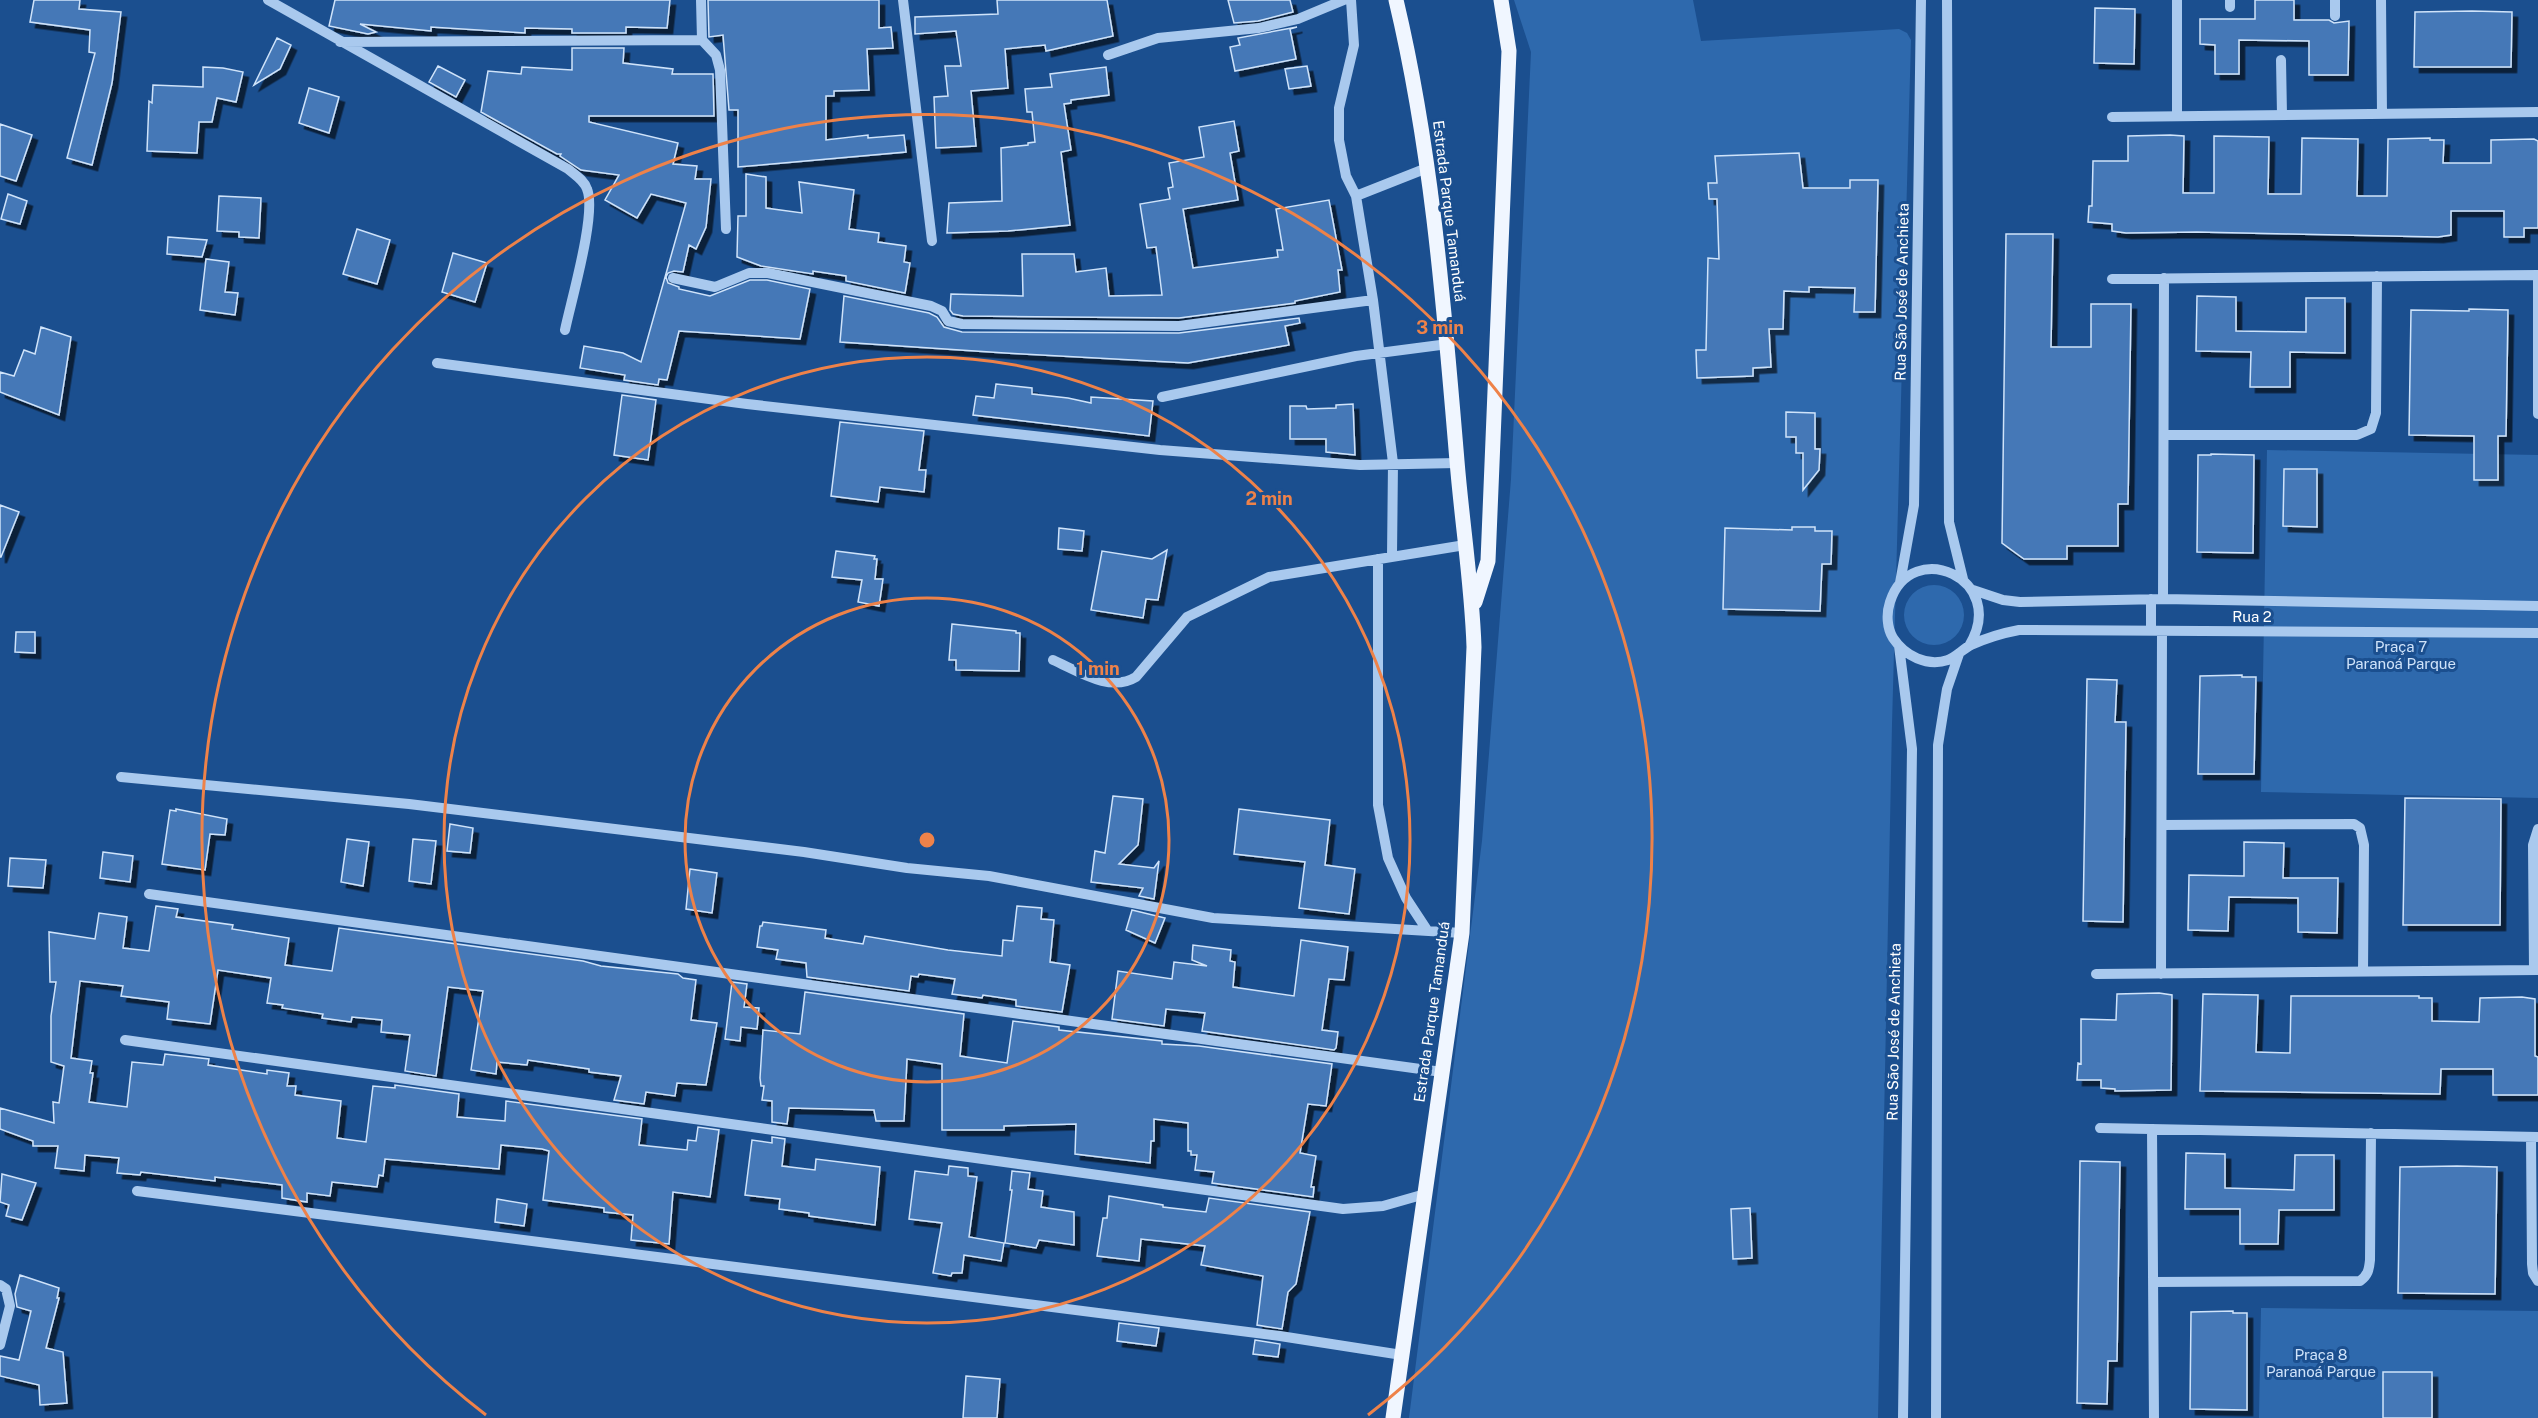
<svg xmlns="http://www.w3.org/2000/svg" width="2538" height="1418" font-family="'Public Sans',sans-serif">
  <defs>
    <filter id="shadow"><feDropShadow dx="5.5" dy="5.5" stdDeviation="0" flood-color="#0009"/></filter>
  </defs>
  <rect width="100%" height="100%" fill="#1b4f8f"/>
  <path fill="#2e69ad" d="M1514 0H1693L1701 41 1899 29 1907 33 1911 40 1892 724 1878 1418H1409L1482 841 1511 479 1531 52Z
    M2267 450 2538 455V798L2261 792Z
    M1904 615a30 30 0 1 1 60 0a30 30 0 1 1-60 0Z
    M2261 1308 2538 1311V1418H2259Z"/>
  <path fill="#4478b7" stroke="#cfe3fa" stroke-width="1.5" filter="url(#shadow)" d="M34 0H80L79 9 121 12 112 83 92 165 67 158 95 53 89 52 90 30 30 22Z
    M335 0H670L667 28 626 27V33H572V29L525 28V33L431 27V31L360 24 376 32 368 34 329 26Z
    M708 0H879V28L891 27 893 48 867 49 869 90 834 91V96H826V140L868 135V138L904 135 906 152 738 167V110H729L723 35 709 37Z
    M997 0H1107L1113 36 1046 51 1045 45 1005 49 1008 88 971 91 976 146 936 148 934 97 948 96 945 66H961L956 31 915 34V17L998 14Z
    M1228 0H1290L1293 12 1258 21 1234 23Z
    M2255 0H2294V20H2329L2334 23 2349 21 2348 75H2309V41L2239 40V74H2215V45L2200 44V19H2255Z
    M2095 8 2135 9 2134 64 2094 63Z
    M2472 11 2512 12 2511 67H2414L2415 12Z
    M1297 27 1290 29 1296 59 1235 71 1230 47 1240 45 1238 38Z
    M277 38 291 45 280 69 254 85Z
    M572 48H624L623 63 673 69 672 74H713L714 116H589V122L678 143 673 164 697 166 695 179H711L706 227 696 249 689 245 683 272 674 271 668 273 666 277 668 283 679 287V289L710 296 750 280H767L810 289 800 339 679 331 667 380 659 379 658 385 624 380 625 375 580 368 584 346 623 353 641 362 686 203 651 194 637 218 605 200 619 175 581 170 560 156 561 154H557L481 112 488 71 521 74 522 67 572 70Z
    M438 66 465 80 456 97 429 82Z
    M1307 66 1311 86 1289 89 1285 69Z
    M203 67 223 68 243 72 236 102 217 98 212 122H199L197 153 147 151 149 101 152 103 153 85 203 87Z
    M1106 67 1109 95 1071 100V103L1064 104 1071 150 1061 152 1070 225 1008 231 947 233 949 203 1002 201 1001 148 1028 145V143L1035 142 1032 112H1027L1025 89 1052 87 1050 74Z
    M309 88 339 97 329 133 299 123Z
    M1234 121 1239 151 1230 153 1238 200 1183 209 1193 268 1278 257 1277 250H1283L1276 209 1329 200 1342 270H1338L1340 292 1295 301V303L1179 318 963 316 953 314 950 310 951 294 1023 296 1022 254H1074L1076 272 1106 268 1109 296 1162 295 1156 247 1147 248 1140 204 1170 199 1168 188 1173 187 1169 163 1204 157 1199 127Z
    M0 124 32 135 16 181 0 176Z
    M2170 135 2184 136 2183 193H2214V136L2269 137 2268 194H2301L2302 138 2358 139 2357 196H2387L2388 139 2430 138V140H2444L2443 163H2491V140L2534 139 2538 141V228H2524V237H2504V211H2451V235L2438 237 2197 232 2126 233 2112 231V224L2088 222 2089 206H2092L2093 161H2128V136Z
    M1799 153 1803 188H1850V180H1878L1875 312H1854L1855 288 1809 287V292L1784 291 1783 329H1769L1771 367 1753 368V376L1697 378 1696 350H1706L1708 258 1719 259 1717 199H1709L1708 183H1717L1715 156Z
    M746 174 766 177V208L802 213 799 182 854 190 849 229 879 233 878 242 906 246 904 262 910 263 905 293 846 281V276L813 271V274L761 266 737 257 738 216H746Z
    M8 194 27 201 20 224 1 219Z
    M219 196 261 198 259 238 239 237V232L217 231Z
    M357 229 390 240 377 284 343 274Z
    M2006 234H2053L2051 347H2091V304H2131L2128 504H2118V546H2067V559H2024L2002 543Z
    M168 237 207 240 202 257 167 254Z
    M453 253 487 263 475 302 442 292Z
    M206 259 229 262 225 292 238 293 235 315 200 310Z
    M844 296 929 313 937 317 944 327 962 332 1179 333 1299 318 1300 323 1285 326 1289 345 1188 363 1005 353 840 342Z
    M2197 296 2236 297V331L2306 332V298H2345V353L2290 352V387H2250L2251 352 2196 351Z
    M2469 309 2508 310 2506 436H2498V480H2474V436L2409 435 2411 310 2469 311Z
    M41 327 71 337 59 415 0 392V372L14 376 24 350 35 354Z
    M996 384 1032 388V394L1068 398 1091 403V397L1153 401 1149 436 973 415 976 396 994 398Z
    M622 395 656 400 648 460 614 455Z
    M1353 404 1355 455 1326 452V439H1290V406H1306L1307 409 1336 408V405Z
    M1786 412 1815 413V449H1820L1819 470 1803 490V453H1796V437H1786Z
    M840 422 924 431 919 470H926L924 492 880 487 878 502 831 496Z
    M2211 454 2254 455 2253 553 2197 552 2198 455H2211Z
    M2284 469H2317V527L2283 526Z
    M0 505 19 512 1 557H0Z
    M1792 527H1815V531H1832L1831 564H1822L1820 611 1723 609 1725 528 1792 530Z
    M1059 528 1084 531 1082 551 1058 549Z
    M1167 550 1158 600 1146 599 1143 618 1091 610 1102 551 1152 559Z
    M836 551 875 556 874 559H877L875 579H883L879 606 858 602 862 580 832 577Z
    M952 624 1016 631V633H1020L1019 671 956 670V660H949Z
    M16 632H35V653L15 652Z
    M2242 675V677H2256L2254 774H2198L2200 676Z
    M2087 679 2117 680 2115 722H2126L2123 922 2083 921Z
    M1113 796 1143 799 1138 845 1119 864 1154 868 1159 861 1154 899 1139 896 1143 888 1091 882 1095 851 1105 853Z
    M2405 798 2501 799 2500 925H2403Z
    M176 809 227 819 225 835 210 834 205 870 162 864 170 810 176 811Z
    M1239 809 1330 820 1325 865 1355 869 1349 914 1299 908 1305 862 1234 854Z
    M450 824 473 828 470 853 447 851Z
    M347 839 369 842 363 886 341 882Z
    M413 839 436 841 431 884 409 881Z
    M2244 842 2284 843 2283 878H2338L2337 933 2298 932V898L2229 897 2228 931 2188 930 2189 875 2244 876Z
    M103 852 133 856 130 882 100 878Z
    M10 858 46 860 43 888 8 886Z
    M690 869 717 873 712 913 686 909Z
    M156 906 178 909 176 917 233 925 232 929 289 938 285 965 332 971 339 928 583 961 601 966 678 974 683 978 696 980 691 1020 717 1023 706 1085 677 1083 675 1096 646 1092 644 1104 614 1100 621 1076 589 1072V1069L528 1060 527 1065 497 1062 496 1074 471 1070 483 991 448 987 436 1076 405 1071 410 1035 381 1032 382 1020 352 1017 351 1022 322 1018 323 1014 282 1008 283 1005 267 1003 271 978 218 970 210 1024 167 1019 169 1002 121 996 123 986 80 981 71 1058 92 1061 90 1073H93L89 1102 127 1107 132 1062 163 1065 165 1054 209 1059 208 1065 267 1074V1070L289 1073 287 1086H296L295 1095 341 1101 337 1138 366 1142 373 1086 395 1088V1085L459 1094 457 1117 505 1121 506 1101 642 1119 639 1145 687 1150 688 1140 696 1141 698 1127 719 1130 710 1197 673 1192 669 1244 631 1240 633 1215 604 1212V1208L543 1200 549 1151 542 1149 501 1145 499 1169 385 1159 383 1176 379 1175 377 1187 332 1182 330 1196 307 1193V1202L282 1198V1185L215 1177V1181L141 1172 140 1175 117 1173 119 1158 85 1155 84 1171 55 1168 58 1146H33V1141L0 1129V1108L54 1123 53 1102 59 1103 64 1066 51 1062V1016L56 982H50L49 932 95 939 99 913 127 917 123 948 149 951Z
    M1017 906 1042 908 1041 919 1054 920 1050 962 1070 965 1062 1012 1016 1006V1000L983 995 982 998 952 994 955 979 919 974 918 977 911 976 909 991 807 977 806 963 776 959 778 950 757 947 760 926H762L763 922 826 930 825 938 863 944 865 936 948 950 1002 956 1003 940 1013 941Z
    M1132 910 1165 918 1155 943 1126 930Z
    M1301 940 1348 947 1344 980 1329 979 1322 1030 1338 1032 1336 1048 1334 1050 1202 1031 1205 1013 1166 1009 1164 1026 1112 1019 1118 971 1172 979 1174 962 1207 966 1192 960 1193 945 1231 950 1230 961 1235 962 1233 987 1294 996Z
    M732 982 747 984 744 1007 759 1008 757 1029 741 1027 740 1041 725 1039Z
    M805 992 964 1014 960 1056 1007 1063 1013 1021 1059 1027V1030L1162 1041V1044L1199 1046 1332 1064 1326 1106 1308 1104 1300 1153 1316 1156 1311 1187H1314L1313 1197 1212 1183 1214 1172 1195 1170 1197 1155H1191V1151H1188V1123L1154 1119V1141H1151L1150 1163 1075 1154 1076 1124 1004 1126V1130H942V1064L907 1059 904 1121H876L874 1110 789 1108 787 1124 772 1122V1101L762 1100 764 1086H761L760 1078 763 1030 800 1034Z
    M2159 993 2172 995 2171 1090 2115 1091V1089L2101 1088V1080H2077L2078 1063 2081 1064V1019L2116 1020 2117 994Z
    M2203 994 2258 995 2256 1052 2290 1053 2291 996H2419V998H2432V1021L2479 1022 2480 998 2522 997 2535 999V1056L2538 1057V1095H2493V1069H2441L2440 1094 2200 1091Z
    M772 1137 785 1139 782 1166 815 1170 816 1159 880 1167 875 1225 809 1216V1213L779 1209 780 1199 745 1195 752 1140 772 1143Z
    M2186 1153 2225 1154V1188L2294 1190 2295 1155H2334V1210H2279L2278 1244H2240V1209H2185Z
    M2080 1161 2120 1162 2117 1361H2108L2107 1404 2077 1403Z
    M949 1166 968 1168V1176L977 1177 969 1237 1004 1243 1001 1261 964 1255 962 1273H952L951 1276 933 1273 942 1223 909 1219 915 1171 948 1175Z
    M2457 1166 2497 1167 2495 1294 2398 1293 2400 1167Z
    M1012 1171 1030 1173 1028 1189 1043 1191 1041 1207 1074 1212V1245L1039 1240 1036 1248 1005 1243 1012 1190H1010Z
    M2 1174 36 1183 22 1220 6 1216 9 1205 0 1202Z
    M1109 1196 1163 1205V1207L1206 1212 1209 1198 1310 1212 1296 1284 1288 1292 1282 1329 1257 1325 1263 1276 1201 1265 1205 1246 1141 1239 1139 1261 1097 1256 1103 1218H1107Z
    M497 1199 527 1204 524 1226 495 1222Z
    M1750 1208 1752 1258 1733 1259 1731 1209Z
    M20 1275 59 1288 57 1298H59L46 1348 63 1352 67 1403 40 1405 39 1385 0 1376V1356L19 1360 31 1311 17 1307 15 1294Z
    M2233 1311V1313H2247V1410L2190 1409 2191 1312Z
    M1119 1323 1159 1328 1156 1346 1117 1341Z
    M1255 1340 1280 1344 1278 1357 1253 1354Z
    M2383 1372H2432V1418H2383Z
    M966 1376 1000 1379 997 1418H963Z"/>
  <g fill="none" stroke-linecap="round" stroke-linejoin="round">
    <path stroke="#a9c9ee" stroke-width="10" d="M268 0 568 169C575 175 584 180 587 189 597 213 571 301 565 330
      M701 0 702 40 716 55 720 70 726 229
      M903 0 932 241
      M1351 0 1354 45 1339 108V140L1346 176 1356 196 1373 300 1393 463 1392 556
      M1947 0 1949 522 1963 579
      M2230 0V7
      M2335 0V16
      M2381 0 2382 114
      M340 42 702 40
      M1108 55 1158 38 1259 28 1298 19 1344 0
      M2281 60 2282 115
      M2177 116V0
      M2112 117 2538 112
      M1356 196 1427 168
      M2538 275V414
      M673 278 715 287 749 273H768L931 306 942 311 948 321 962 324 1179 326 1373 300
      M2112 279 2538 275
      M437 363 747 404 1160 450 1360 465 1457 463
      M1162 397 1356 356 1448 344
      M2164 435H2357L2371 429 2376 413 2377 276
      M1378 559V805L1388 858 1406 898 1427 930
      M1900 583 1914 505 1921 0
      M1973 590 2003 600 2020 602 2163 599 2538 606
      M2151 599V631
      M2163 599 2164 278
      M1899 646 1912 749 1903 1418
      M1969 646C2010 579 1911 536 1890 602 1886 614 1887 628 1893 638 1905 656 1927 667 1948 660 1957 656 1963 649 1971 645 1986 638 2003 633 2019 630L2538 633
      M1053 660C1078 671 1110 693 1136 677L1187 617 1269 577 1465 545
      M121 777 409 804 804 852 907 868 989 876 1213 918 1462 933
      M2162 825 2354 824 2360 828 2364 845 2363 972
      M149 894 1442 1072
      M2534 970 2533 845 2538 829
      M2096 974 2538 970
      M2161 974 2162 631
      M125 1040 1343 1209 1383 1206 1425 1194
      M2100 1128 2538 1137
      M2152 1129 2154 1418
      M2531 1137 2532 1264 2533 1273 2538 1281
      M137 1191 1280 1336 1402 1355
      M2153 1282 2360 1281C2368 1275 2369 1270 2370 1260L2371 1133
      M0 1285 6 1289 10 1306 0 1345
      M1936 1418 1938 745 1947 689 1959 654"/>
    <path stroke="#f0f6ff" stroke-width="15" d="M1475 602 1488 561 1509 51 1501 0
      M1393 1418 1462 933 1474 647C1472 585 1462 523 1457 461 1444 307 1432 151 1396 0"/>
  </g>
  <g fill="none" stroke="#ee8249" stroke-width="3">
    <circle cx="927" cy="840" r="242"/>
    <circle cx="927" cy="840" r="483"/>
    <path d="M486 1415A725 725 0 1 1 1368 1415"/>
  </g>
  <g text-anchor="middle" stroke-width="6" stroke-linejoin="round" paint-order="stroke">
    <g font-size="15" fill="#fff" stroke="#1b4f8f">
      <text transform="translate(1449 211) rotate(83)" y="5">Estrada Parque Tamanduá</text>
      <text transform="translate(1902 292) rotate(-89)" y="5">Rua São José de Anchieta</text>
      <text x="2252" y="622">Rua 2</text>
      <text transform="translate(1432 1012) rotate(-82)" y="5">Estrada Parque Tamanduá</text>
      <text transform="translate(1894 1032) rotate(-89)" y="5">Rua São José de Anchieta</text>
    </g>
    <g font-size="15" fill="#cfe3fa" stroke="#1b4f8f">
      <text x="2401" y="652">Praça 7<tspan x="2401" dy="17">Paranoá Parque</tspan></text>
      <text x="2321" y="1360">Praça 8<tspan x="2321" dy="17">Paranoá Parque</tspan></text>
    </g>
  </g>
  <circle cx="927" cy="840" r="9" fill="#ee8249" stroke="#1b4f8f" stroke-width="3"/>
  <g font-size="18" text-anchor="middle" font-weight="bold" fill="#ee8249" stroke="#1b4f8f" stroke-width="6" stroke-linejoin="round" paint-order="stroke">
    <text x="1440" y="334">3 min</text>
    <text x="1269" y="505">2 min</text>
    <text x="1098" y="675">1 min</text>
  </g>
</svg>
